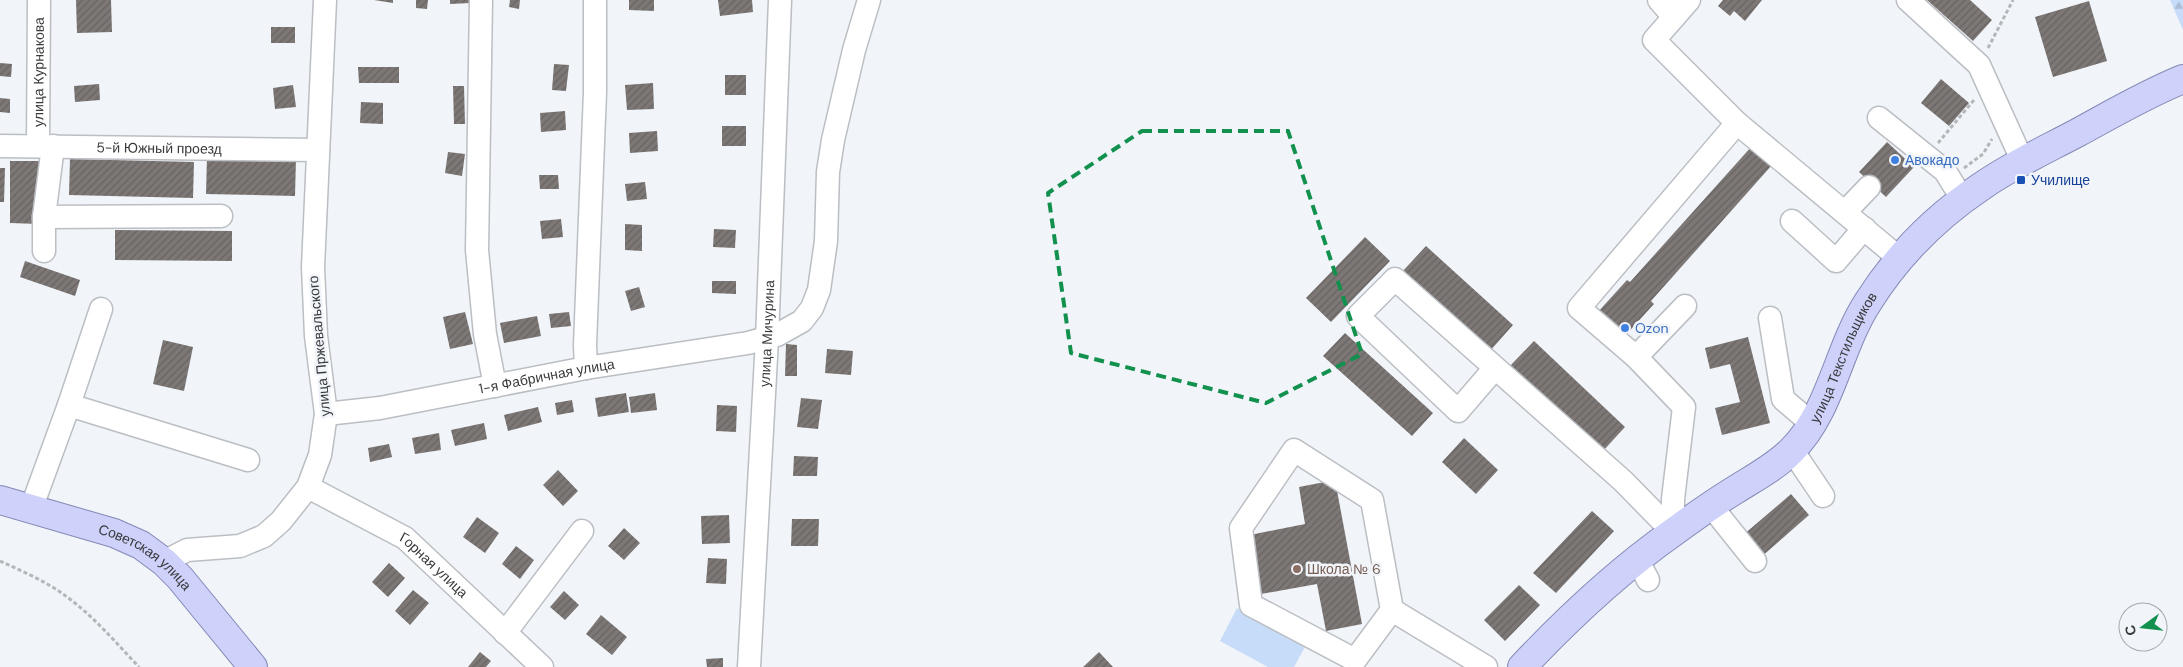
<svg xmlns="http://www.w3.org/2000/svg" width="2183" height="667" font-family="'DM Sans',sans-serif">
  <defs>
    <pattern id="forest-firs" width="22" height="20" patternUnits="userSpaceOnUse" patternTransform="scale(1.25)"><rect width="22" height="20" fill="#c7dcf8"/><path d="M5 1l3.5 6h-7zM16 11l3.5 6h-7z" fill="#acbed6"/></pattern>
    <pattern id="building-hatch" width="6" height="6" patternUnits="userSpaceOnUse" patternTransform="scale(1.25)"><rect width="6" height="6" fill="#7d7876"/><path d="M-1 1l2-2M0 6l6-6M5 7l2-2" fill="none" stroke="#676362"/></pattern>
  </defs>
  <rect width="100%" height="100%" fill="#f1f4f9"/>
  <path fill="url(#forest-firs)" d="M2170 0H2183V30Z"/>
  <path fill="#c7dcf8" d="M1237 608 1306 645 1294 667H1268L1220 641Z"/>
  <path fill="url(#building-hatch)" d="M76 0H111L112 32 77 33Z
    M374 0H393V3Z
    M416 0H428L427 9 416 8Z
    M450 0H470V3L450 4Z
    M510 0H520L519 9 509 7Z
    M629 0H654V11L629 10Z
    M718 0H752L753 12 720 16Z
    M1723 0H1762L1745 21 1734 11 1730 16 1718 6Z
    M1927 0H1970L1992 20 1973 41Z
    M2089 1 2107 61 2053 77 2035 17Z
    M271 27H295V43H271Z
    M0 63 12 64 11 77 0 76Z
    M554 64 569 65 566 91 552 90Z
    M358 67H399V83H359Z
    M725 75H746V95H725Z
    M1941 79 1969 103 1949 126 1921 103Z
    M653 83 654 109 627 110 625 85Z
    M99 84 100 100 75 102 74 86Z
    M293 85 296 107 275 109 273 88Z
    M453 86H464L465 124H454Z
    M0 98 10 99V113L0 112Z
    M361 102 383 103V124L360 123Z
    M565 111 566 130 541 132 540 113Z
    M722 126H746V146H722Z
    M657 131 658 151 630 153 629 133Z
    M1887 142 1914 167 1886 197 1859 172Z
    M1752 146 1772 165 1651 301 1654 304 1624 337 1597 313 1627 280 1630 282Z
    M448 152 465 154 462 176 445 173Z
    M207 157 296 159 295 196 206 194Z
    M70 159 194 162 193 198 69 195Z
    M10 161H39V224L10 223Z
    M0 168H5L4 202H0Z
    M539 175H558L559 189H540Z
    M645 182 647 199 627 201 625 184Z
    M561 219 563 237 542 239 540 221Z
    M625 224 642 225V251L625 250Z
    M714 229 736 230 735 248 713 247Z
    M115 230 232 231V261L115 260Z
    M1365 237 1390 261 1331 322 1306 298Z
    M1426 246 1513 325 1489 352 1402 272Z
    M25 261 80 280 75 296 20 277Z
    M712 281H736V294L712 293Z
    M639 287 645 307 631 311 625 291Z
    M465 312 473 344 450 349 443 317Z
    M569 312 571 326 551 328 549 314Z
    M537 316 541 336 504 343 500 323Z
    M1345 333 1433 413 1412 436 1323 356Z
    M1748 337 1770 423 1722 435 1715 408 1740 402 1730 364 1710 369 1705 348Z
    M163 340 193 347 184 391 153 384Z
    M1534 341 1625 427 1602 452 1510 366Z
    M786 344 797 345V376H785Z
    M827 349 853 351 851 375 825 373Z
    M626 393 629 412 598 417 595 398Z
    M655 393 657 410 631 413 629 397Z
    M801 398 822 400 818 429 797 427Z
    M572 400 574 412 557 415 555 403Z
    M717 405 737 406 736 432 716 431Z
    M538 407 542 422 508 431 504 415Z
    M484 423 487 439 455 446 451 430Z
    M439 433 441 450 415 454 412 438Z
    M1464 438 1498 470 1476 494 1442 462Z
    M389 444 392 457 370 462 368 448Z
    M794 456 818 457 817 476H793Z
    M558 470 578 491 563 506 543 485Z
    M1335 480 1362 624 1326 631 1317 584 1261 594 1250 535 1305 524 1299 487Z
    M1791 494 1809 515 1760 558 1742 536Z
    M1592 511 1614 531 1556 593 1533 573Z
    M729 515 730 543 702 544 701 516Z
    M477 517 499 533 485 553 463 537Z
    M792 519H819L818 546H791Z
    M624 528 640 543 624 560 608 546Z
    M516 546 534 560 520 579 502 564Z
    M708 558 727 559 726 584 706 583Z
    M389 563 405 578 388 597 372 582Z
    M1519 585 1540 605 1505 641 1484 620Z
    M413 590 429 603 410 625 395 611Z
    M564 591 579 605 565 620 550 607Z
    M601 615 627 637 612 655 586 634Z
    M480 652 491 661 486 667H468Z
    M1099 652 1113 667H1083Z
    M723 658V667H707L706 659Z"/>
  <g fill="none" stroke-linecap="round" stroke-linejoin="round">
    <defs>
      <g id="minor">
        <path d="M481 0 477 250 485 334 495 386"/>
        <path d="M1659 0 1674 17"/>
        <path d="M1689 0 1654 40 1737 123"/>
        <path d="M1908 0 1979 65 2023 162"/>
        <path d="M1879 118 1945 171 1963 200"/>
        <path id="s1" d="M0 146 318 150"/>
        <path id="s2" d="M38 146 39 0"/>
        <path d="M1845 212 1869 187"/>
        <path d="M44 217 221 216"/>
        <path d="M1792 221 1836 261 1864 228"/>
        <path d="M44 251V217L53 146"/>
        <path d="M1685 306 1636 357 1579 308 1737 123 1899 258"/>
        <path d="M1770 318 1783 399 1811 423"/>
        <path d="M1636 357 1684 407 1673 499V532"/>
        <path d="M586 368 585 345 595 92V0"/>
        <path d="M1495 368 1458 411 1358 316 1395 279 1623 481 1673 532"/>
        <path d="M69 405 248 460"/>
        <path id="s3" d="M326 414 380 408 586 368 748 343 777 335 802 321 812 308 819 290 826 241 828 172 833 140 854 50 869 0"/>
        <path d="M1792 450 1823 496"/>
        <path id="s4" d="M308 487 405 538 542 667"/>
        <path d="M1711 506 1755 561"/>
        <path d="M31 509 69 405 101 309"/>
        <path d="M1637 559 1648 580"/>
        <path d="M164 562 187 550 240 546 264 536 281 521 308 487 320 455 326 414 316 336 313 267 325 0"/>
        <path d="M1392 610 1355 660 1251 605 1241 528 1294 450 1372 500 1392 610 1486 667"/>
        <path d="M505 633 582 531"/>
        <path id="s5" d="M749 667 767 339 780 0"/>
      </g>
      <g id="major">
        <path id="s6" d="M0 500 114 533 141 545 164 562 180 578 253 667"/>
        <path id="s7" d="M1522 667C1569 617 1618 571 1675 531 1694 517 1714 503 1735 490 1754 478 1775 467 1791 451 1831 412 1838 348 1868 302 1897 256 1937 216 1982 186 2012 165 2045 150 2077 133 2112 114 2146 94 2183 79"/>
      </g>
    </defs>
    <use href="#minor" stroke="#bbbec3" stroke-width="25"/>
    <use href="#major" stroke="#8489b5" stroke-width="30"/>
    <path stroke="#b4b6ba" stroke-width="3" stroke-dasharray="4 2.5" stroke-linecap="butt" d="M1988 48 2013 0
      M1938 143 1974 100
      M1964 168 1983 154 1992 139
      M0 561C24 572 50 583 71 600 96 619 117 644 139 667"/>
    <use href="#minor" stroke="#fff" stroke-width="22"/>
    <use href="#major" stroke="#ced1fa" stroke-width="28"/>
  </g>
  <path fill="none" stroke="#12914e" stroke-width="4" stroke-dasharray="10 6" stroke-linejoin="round" d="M1142 131H1288L1362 354 1266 403 1071 353 1048 193Z"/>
  <g fill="#3f7fe0" stroke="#f1f4f9" stroke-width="2">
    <circle cx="1895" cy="160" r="5"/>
    <circle cx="1625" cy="328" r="5"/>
  </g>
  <rect fill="#1a4fb4" stroke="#f1f4f9" stroke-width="2" x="2016" y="175" width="10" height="10" rx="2.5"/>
  <circle fill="#8d6e63" stroke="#f1f4f9" stroke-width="2" cx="1297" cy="569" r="5"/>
  <g text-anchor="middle" stroke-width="5" stroke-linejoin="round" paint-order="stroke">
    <g font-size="14" fill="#383a3b" stroke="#f1f4f9">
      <text dy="5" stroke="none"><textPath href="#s2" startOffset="74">улица Курнакова</textPath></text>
      <text dy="5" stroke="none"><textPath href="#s1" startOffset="159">5-й Южный проезд</textPath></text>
      <text dy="5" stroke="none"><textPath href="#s5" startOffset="334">улица Мичурина</textPath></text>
      <text transform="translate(319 346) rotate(-95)" y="5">улица Пржевальского</text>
      <text dy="5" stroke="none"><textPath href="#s7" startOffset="454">улица Текстильщиков</textPath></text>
      <text dy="5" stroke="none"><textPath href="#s3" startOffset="224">1-я Фабричная улица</textPath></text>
      <text dy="5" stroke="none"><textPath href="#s6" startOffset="158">Советская улица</textPath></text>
      <text dy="5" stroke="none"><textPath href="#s4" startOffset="149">Горная улица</textPath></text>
    </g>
    <g font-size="14" fill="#366cbe" stroke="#f1f4f9" text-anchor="start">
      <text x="1905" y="165">Авокадо</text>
      <text x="1635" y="333">Ozon</text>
    </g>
    <g font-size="14" fill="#164399" stroke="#f1f4f9" text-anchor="start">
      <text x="2031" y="185">Училище</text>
    </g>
    <g font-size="14" fill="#785e54" stroke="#f1f4f9" text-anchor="start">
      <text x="1307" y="574">Школа № 6</text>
    </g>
  </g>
  <g transform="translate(2143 627) rotate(255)"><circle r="24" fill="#f1f4f9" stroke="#a7aaad"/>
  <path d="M0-4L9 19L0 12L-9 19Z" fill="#12914e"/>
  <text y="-8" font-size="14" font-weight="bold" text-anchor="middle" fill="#383a3b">С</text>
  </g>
</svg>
